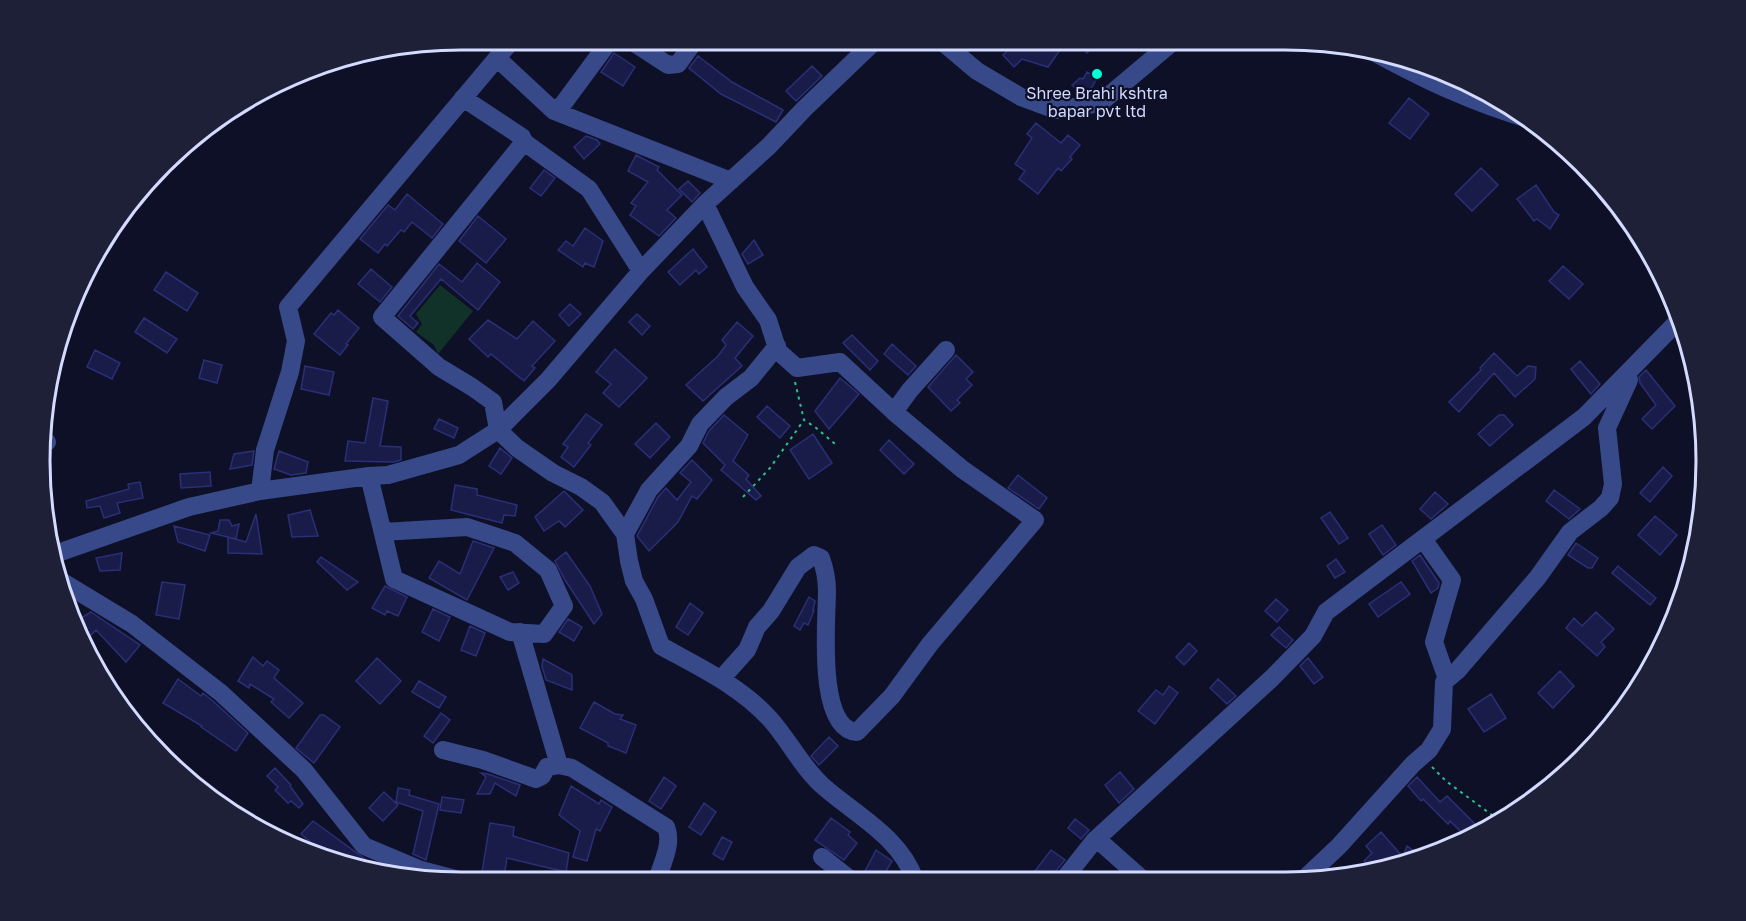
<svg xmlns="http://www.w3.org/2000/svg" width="1746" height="921" font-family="'Golos Text',sans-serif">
  <rect width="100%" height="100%" fill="#0e1027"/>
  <path fill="#113228" d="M440 285 473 311 438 354 434 345 416 332 422 324 416 314Z"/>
  <path fill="#191c49" stroke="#2a2f76" stroke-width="1.5" d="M1020 40H1067L1048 67 1022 59 1014 67 1003 55Z
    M1074 40H1101L1087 53Z
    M614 53 635 67 623 86 601 72Z
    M698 56 732 82 783 110 776 122 721 94 689 68Z
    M812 66 822 76 796 101 786 91Z
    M1087 72 1097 78 1092 87 1085 94H1082L1072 85 1080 78 1083 79Z
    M1409 98 1429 114 1410 139 1389 123Z
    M1036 123 1061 143 1068 135 1080 145 1070 157 1072 159 1061 171 1058 168 1038 194 1019 179 1025 171 1015 164 1032 138 1027 134Z
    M586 136 597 140 600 144 584 159 574 147Z
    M636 155 659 167 657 170 682 195 667 210 676 218 659 236 630 215 636 206 631 203 648 182 628 171Z
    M1481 168 1498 185 1472 211 1455 194Z
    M544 170 555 178 541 196 530 188Z
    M688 181 700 193 692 202 679 189Z
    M1536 185 1554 212 1559 215 1550 229 1537 219 1534 221 1517 199Z
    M407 194 443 224 432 238 412 222 404 232 401 230 387 246 385 244 378 253 360 239 388 205 395 210Z
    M478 216 506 239 486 263 459 241Z
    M585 228 603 241 594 267 585 263 583 267 558 250 566 241 573 246Z
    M754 240 763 255 748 264 742 254Z
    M693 249 707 267 699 274 696 270 680 285 668 272Z
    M477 263 500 282 478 310 441 279 410 316 418 323 413 329 398 316 439 264 462 282Z
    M1563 266 1583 284 1569 299 1549 281Z
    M371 269 392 287 380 302 358 284Z
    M166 272 198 293 187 311 154 290Z
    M570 304 581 314 569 326 559 315Z
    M338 310 359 328 346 344 348 345 340 355 314 334 331 313 334 315Z
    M637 314 650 326 642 335 629 322Z
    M144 318 177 339 167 353 135 332Z
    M488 320 517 339 533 321 555 341 532 366 535 368 524 381 491 354 488 357 469 339Z
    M737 322 753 336 735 358 742 366 703 401 686 385 718 356 726 345 722 340Z
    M852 335 878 361 870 370 843 343Z
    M892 344 916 366 908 375 884 354Z
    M615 349 647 378 619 407 603 393 611 384 596 372Z
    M95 350 120 363 112 379 87 367Z
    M1494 353 1517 376 1528 366 1536 367 1535 379 1515 397 1494 373 1459 412 1449 402 1481 370 1480 368Z
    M956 355 973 372 966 379 972 385 957 400 960 403 951 411 928 387Z
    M204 360 222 365 217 383 199 378Z
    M1580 361 1600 384 1591 394 1571 369Z
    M305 366 334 372 329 395 301 389Z
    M1646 370 1675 406 1652 429 1642 419 1656 405 1640 383 1639 377Z
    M840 378 859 394 829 429 815 411Z
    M373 398 388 401 380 446 401 447V460L394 462 345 461 348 441 365 443Z
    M767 406 790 426 780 438 757 417Z
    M586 414 602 425 588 443 591 445 574 467 561 457 568 447 563 444Z
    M724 415 748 435 733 461 749 475 746 479 761 496 756 500 721 470 725 465 703 443 709 431Z
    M1499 415H1504L1513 425 1490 446 1478 434Z
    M439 419 458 428 454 438 434 429Z
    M656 423 670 437 650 458 635 444Z
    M813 434 832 463 809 479 790 450Z
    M889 440 914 464 904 474 880 450Z
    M500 448 512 458 501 474 489 466Z
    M254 451 252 465 230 469 234 454Z
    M279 451 308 462 306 473 291 475 274 469Z
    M692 460 712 480 697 499 692 496 678 522 649 551 637 536 658 497 666 488 677 500 691 482 680 473Z
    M1663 467 1672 476 1650 502 1640 493Z
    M210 472 211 486 181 488 180 474Z
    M1018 475 1047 498 1039 509 1008 488Z
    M140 482 143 498 117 503 120 513 104 518 100 506 87 508 86 501 129 489 128 484Z
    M455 485 477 489V495L517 505 515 516 504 515 502 523 451 510Z
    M1554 490 1580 509 1569 519 1546 501Z
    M564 491 583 510 565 527 559 521 544 531 535 517Z
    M1435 492 1448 504 1431 519 1420 509Z
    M310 510 318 536 292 537 288 515Z
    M1330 512 1348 538 1339 544 1321 518Z
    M256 514 262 554 228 553V537L246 542Z
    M1655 516 1677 535 1660 555 1638 535Z
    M220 520H229L232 526 239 524 236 539 211 533 218 531Z
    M1382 525 1396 545 1383 555 1369 534Z
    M174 526 210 535 205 551 178 542Z
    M473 541 494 548 467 600 429 578 439 561 460 574Z
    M1576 543 1598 558 1592 568H1588L1568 555Z
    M566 552 590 586 602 614 594 624 565 580 555 561Z
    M122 553 120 570 100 571 96 558Z
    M1420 555 1439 583 1438 588 1431 593 1412 561Z
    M321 557 358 582 347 590 317 562Z
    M1336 559 1345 572 1335 578 1327 566Z
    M1618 566 1656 598 1650 605 1612 573Z
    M513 572 519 583 508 590 500 577Z
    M162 582 185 585 179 619 156 615Z
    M1401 582 1410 594 1378 617 1369 604Z
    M385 586 407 597 398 616 387 611 385 615 372 608Z
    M809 597 815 601 813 611H814L808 625 804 623 800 630 794 626Z
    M1276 599 1288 610 1277 622 1265 611Z
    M690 603 703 613 688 635 676 627Z
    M433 609 450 617 439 641 422 632Z
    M91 612 140 645 126 662 96 630 88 638 76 621Z
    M1596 612 1614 629 1601 642 1605 647 1597 656 1566 628 1574 618 1582 626Z
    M568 619 582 627 574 641 559 632Z
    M470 626 485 633 476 656 461 650Z
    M1279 627 1293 640 1286 648 1271 635Z
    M1189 643 1197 651 1184 665 1176 657Z
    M253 657 263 666 267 661 279 670 274 678 303 703 289 718 271 702 274 699 250 684 249 688 238 681Z
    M377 658 401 681 380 704 356 681Z
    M1308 658 1323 677 1314 684 1300 666Z
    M543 659 572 675V690L546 680 542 666Z
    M1560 671 1574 686 1553 708 1538 693Z
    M178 679 201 696 203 693 214 702 248 733 236 751 201 727 202 726 163 703Z
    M1218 679 1236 696 1227 704 1210 688Z
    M419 681 446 697 439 708 412 692Z
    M1169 686 1178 693 1155 724 1138 711 1156 690 1163 695Z
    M1491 694 1506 718 1484 732 1468 709Z
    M594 702 615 714 623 715 620 719 636 725 626 753 608 746V743L580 728Z
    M441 713 450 720 433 743 424 736Z
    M320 715H324L340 727 314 763 296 748Z
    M829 737 838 746 819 765 811 756Z
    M275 768 291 785 290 786 303 804 299 808 291 801 288 803 275 790 278 787 267 776Z
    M1120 772 1134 789 1119 803 1105 785Z
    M481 773 488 774 520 785 516 796 495 783 490 794H477L486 777Z
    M664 777 676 786 661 809 649 801Z
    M1417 777 1440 802 1447 796 1475 824 1464 835 1450 821 1448 824 1423 799 1421 801 1408 786Z
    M571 786 599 804 601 800 612 807 600 831 596 829 587 861 573 857 580 831 559 815Z
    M398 788 410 790 409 795 439 804 426 860 413 854 423 811 396 802Z
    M384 792 398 805 383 821 369 808Z
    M442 797 464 800 461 813 440 810Z
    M704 803 716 812 701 835 689 827Z
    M831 818 850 832 848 835 857 843 844 860 815 840Z
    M1075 819 1089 830 1081 839 1068 828Z
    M313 821 365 859 359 868 347 858 344 865 335 862 301 834Z
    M490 823 514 827 513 836 569 853 566 872 507 858 504 877 482 872Z
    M1381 832 1403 857 1407 846 1422 857 1372 870 1364 861 1372 853 1366 846Z
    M722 837 732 842 723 860 713 854Z
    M876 850 892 861 881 880H862V877Z
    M1051 850 1065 860 1055 872 1053 878 1029 879Z"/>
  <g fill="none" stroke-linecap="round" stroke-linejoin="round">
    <path stroke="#29bf8e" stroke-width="2" stroke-dasharray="3 4.5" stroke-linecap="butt" d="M795 382 804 420 815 427 835 444
      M743 497 770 468 804 420
      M1432 767 1446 781 1500 821"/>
    <path stroke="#374989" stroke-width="18" d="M628 39 668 65 678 64 696 39
      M939 39 977 71 1021 97 1056 110 1100 103 1175 40
      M1368 49C1423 79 1472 103 1532 120
      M497 58 554 111 731 181
      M463 98 522 137 524 142 589 189 641 271
      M554 111 563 104 611 39
      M524 142 382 317 439 367 472 387 493 402 498 430 517 448 553 473 581 487 602 502 625 534 629 561 634 581 644 599 661 646C699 667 740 686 770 719 789 740 802 768 824 787 856 815 900 837 915 880
      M705 204 745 287 768 320 778 351 797 368 840 362 894 412 910 390 946 350
      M45 441 47 442
      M369 476 394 579 510 632 544 634 564 606 548 570 515 543 467 527 383 532
      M260 491 265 450 290 372 296 341 288 307 513 39
      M625 534 649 490 689 446 700 424 726 397 751 378 777 346
      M1423 539 1452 580 1434 642 1447 679
      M55 554 189 507 260 491 369 476 388 475 459 455 498 430 548 380 641 271 705 204 769 146 804 109 877 39
      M61 581 132 624 221 693 304 770 364 846 421 870 463 881
      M520 632 559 765
      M721 679 747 650 757 627 771 611 798 567 814 555 821 558C825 569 827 579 827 591 827 619 816 729 857 732L892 696 930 644 1035 520 962 469 894 412
      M443 750 483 760 536 779 542 776 547 767 559 765 572 768 666 827C673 844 662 863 657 880
      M1097 839 1142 879
      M822 857 851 880
      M1305 878 1339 846 1413 764 1429 750 1442 729 1444 682 1457 671 1538 577 1570 532 1601 508 1610 498 1613 484 1607 428 1629 380
      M1064 879 1094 841 1271 679 1313 636 1326 612 1584 417 1681 318"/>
  </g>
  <circle fill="#00ffd6" stroke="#0e1027" stroke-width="2" cx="1097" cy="74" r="6"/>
  <g text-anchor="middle" stroke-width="4.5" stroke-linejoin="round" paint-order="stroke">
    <g font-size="16" fill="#d4dbff" stroke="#0e1027">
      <text x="1097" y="99">Shree Brahi kshtra<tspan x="1097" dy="18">bapar pvt ltd</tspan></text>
    </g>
  </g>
  <path d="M0 0H1746V921H0ZM461 50H1285A411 411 0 0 1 1696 461V461A411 411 0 0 1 1285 872H461A411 411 0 0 1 50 461V461A411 411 0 0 1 461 50Z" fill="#1e2038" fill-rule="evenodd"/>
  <path fill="none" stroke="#d4dbff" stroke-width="3" d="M461 50H1285A411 411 0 0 1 1696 461V461A411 411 0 0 1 1285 872H461A411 411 0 0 1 50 461V461A411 411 0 0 1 461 50Z"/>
</svg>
